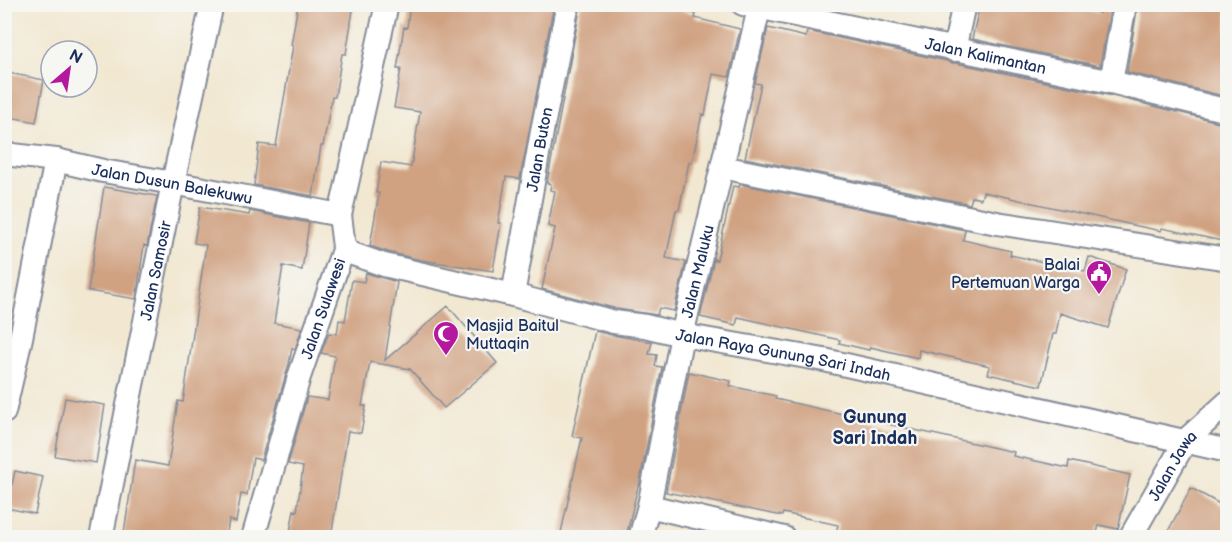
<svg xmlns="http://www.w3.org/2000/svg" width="1232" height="542" font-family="'Balsamiq Sans',sans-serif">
  <rect width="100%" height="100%" fill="#f6f6f2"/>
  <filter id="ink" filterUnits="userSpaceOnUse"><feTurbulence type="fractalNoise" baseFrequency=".0167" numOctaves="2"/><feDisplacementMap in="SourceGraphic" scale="12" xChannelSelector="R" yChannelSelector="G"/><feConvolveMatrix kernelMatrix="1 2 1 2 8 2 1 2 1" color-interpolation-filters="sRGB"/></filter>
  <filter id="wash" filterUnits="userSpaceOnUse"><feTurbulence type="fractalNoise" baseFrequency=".008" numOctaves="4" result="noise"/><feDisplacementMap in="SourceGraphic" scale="24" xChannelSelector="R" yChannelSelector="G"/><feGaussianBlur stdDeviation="1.35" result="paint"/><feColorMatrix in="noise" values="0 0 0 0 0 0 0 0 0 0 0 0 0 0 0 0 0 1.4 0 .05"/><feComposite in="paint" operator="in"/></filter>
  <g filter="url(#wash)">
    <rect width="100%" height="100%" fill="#f2e8d2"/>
    <g id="blocks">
      <path fill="#d0a282" d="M298 4H354L346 54H342L335 97H332L323 146H321L313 196 254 185 259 144 276 146 293 46 291 45Z
        M410 4H554L520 179 506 177 498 223H501L493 271 421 260 388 252 370 246 379 193H376L381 162 411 167 420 112 394 108 401 69H397L404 27 407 28Z
        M581 4H668L667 8 696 14 695 18 740 29 729 77 713 74 705 115 702 114 692 162H689L679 210H676L666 258 686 262 674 311 659 308 657 315 617 309 542 289 555 228 548 226 555 191 550 190 551 184 547 183Z
        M980 4H1065L1099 13 1100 4H1111L1100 66 972 39Z
        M1138 4H1227V97L1127 72Z
        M768 28 806 37 807 31 947 61 951 63H956L1108 95 1227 124V242L1162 228 1161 231 1128 224 983 192 981 199 972 197 970 204 745 158 761 84 755 83Z
        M4 72 44 80 36 122 4 116Z
        M740 184 965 230 963 240 1011 251 1010 255 1085 271 1089 257 1126 269 1108 328 1060 313 1056 334H1053L1041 386 988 374 990 366 919 350 918 358 870 347 869 350 839 343 840 340 738 317 736 325 700 317 714 259 717 260 733 186 739 187Z
        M104 187 157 196 147 246 144 245 136 299 88 291Z
        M200 207 249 215 250 211 309 223 302 270 283 266 274 323 302 328 295 349 292 348 289 364 261 460 253 458 247 495 241 494 236 522 229 520 226 537H149L124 533 135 460 168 466 178 401 183 402 206 245 194 243Z
        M366 273 397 282 385 360 448 306 497 363 444 408 410 369 370 362 362 406H366L361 433 348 431 331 537H289L294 510 297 511 303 467 288 464 307 397 328 400 335 356 321 353 329 333 337 334 339 320 345 321 352 280 364 282Z
        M595 331 612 335 652 342 649 354 657 355 655 366 662 367 639 486H638L626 537H560L582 438 572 436Z
        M689 372 731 381 730 386 776 396 775 399 1014 452 1013 456 1068 468 1069 461 1130 475 1118 529 1099 525 1096 537H858L836 533 838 525 783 513 782 516 666 492Z
        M65 398 105 405 96 463 55 456Z
        M15 471 43 477 35 514 7 508Z
        M1191 488 1227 508V537H1165Z"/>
    </g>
  </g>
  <g filter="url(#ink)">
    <use href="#blocks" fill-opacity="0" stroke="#868c98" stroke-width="1.5"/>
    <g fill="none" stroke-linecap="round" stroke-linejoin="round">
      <defs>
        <g id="street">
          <path id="s1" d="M743 4 1111 82 1228 111"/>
          <path d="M954 50 964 4"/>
          <path d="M1111 82 1125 4"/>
          <path id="s2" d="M4 154 56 160 103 171 173 183 340 215"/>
          <path d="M722 167 997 223 1228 259"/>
          <path id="s3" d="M344 247 350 253 384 265 513 295 614 322 645 326 682 335 824 360 1228 451"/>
          <path id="s4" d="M513 295 543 126 568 4"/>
          <path d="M4 412 21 338 56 160"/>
          <path d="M649 506 784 538"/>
          <path id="s5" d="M101 538 173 183 212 4"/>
          <path id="s6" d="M253 538 299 377 344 247 340 215 387 4"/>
          <path id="s7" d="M640 538 649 506 682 335 722 167 760 4"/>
          <path id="s8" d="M1130 538 1186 440 1228 402"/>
        </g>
      </defs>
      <use href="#street" stroke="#868c98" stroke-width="26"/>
      <use href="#street" stroke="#fff" stroke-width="22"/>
    </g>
  </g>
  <defs>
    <symbol id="civic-pin" viewBox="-11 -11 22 30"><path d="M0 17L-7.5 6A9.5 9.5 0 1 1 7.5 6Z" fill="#b5179e" stroke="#f6f6f2"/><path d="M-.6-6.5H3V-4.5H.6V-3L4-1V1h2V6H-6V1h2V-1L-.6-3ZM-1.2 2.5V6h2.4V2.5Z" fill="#fff"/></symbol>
    <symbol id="mosque-pin" viewBox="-11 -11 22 30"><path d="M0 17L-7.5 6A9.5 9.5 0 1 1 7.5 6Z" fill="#b5179e" stroke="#f6f6f2"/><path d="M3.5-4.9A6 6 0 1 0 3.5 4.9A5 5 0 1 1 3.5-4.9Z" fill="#fff"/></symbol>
  </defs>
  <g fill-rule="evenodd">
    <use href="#civic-pin" x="1084" y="258" width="30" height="40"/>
    <use href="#mosque-pin" x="431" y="319" width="30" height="40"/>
  </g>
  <g text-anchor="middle" stroke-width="4.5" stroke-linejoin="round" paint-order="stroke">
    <g font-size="16" fill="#1b2f5e" stroke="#f6f6f2">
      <text dy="6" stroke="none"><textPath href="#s1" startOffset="248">Jalan Kalimantan</textPath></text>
      <text dy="6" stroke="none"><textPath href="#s4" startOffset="148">Jalan Buton</textPath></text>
      <text dy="6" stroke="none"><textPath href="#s2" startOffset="171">Jalan Dusun Balekuwu</textPath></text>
      <text dy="6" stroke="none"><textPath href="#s7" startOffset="273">Jalan Maluku</textPath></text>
      <text dy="6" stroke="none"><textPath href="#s5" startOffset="273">Jalan Samosir</textPath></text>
      <text dy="6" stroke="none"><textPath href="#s6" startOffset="240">Jalan Sulawesi</textPath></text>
      <text dy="6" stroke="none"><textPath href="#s3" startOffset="454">Jalan Raya Gunung Sari Indah</textPath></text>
      <text dy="6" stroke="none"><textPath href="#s8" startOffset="84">Jalan Jawa</textPath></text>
    </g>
    <g font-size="16" fill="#1b2f5e" stroke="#f6f6f2" text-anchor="end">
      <text x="1080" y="270">Balai<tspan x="1080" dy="18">Pertemuan Warga</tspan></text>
      <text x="466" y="331" text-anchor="start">Masjid Baitul<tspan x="466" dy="18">Muttaqin</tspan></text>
    </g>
    <g font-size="18" font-weight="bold" fill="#1b2f5e" stroke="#f6f6f2">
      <text x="875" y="423">Gunung<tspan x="875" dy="21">Sari Indah</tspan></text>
    </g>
  </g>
  <rect width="1232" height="542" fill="none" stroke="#f6f6f2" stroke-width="24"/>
  <g transform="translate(69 69) rotate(29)"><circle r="28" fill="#f6f6f2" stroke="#9ea6b7" stroke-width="1.5"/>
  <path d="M0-4.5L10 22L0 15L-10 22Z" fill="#b5179e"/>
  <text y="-9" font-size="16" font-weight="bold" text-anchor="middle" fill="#1b2f5e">N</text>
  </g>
</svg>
